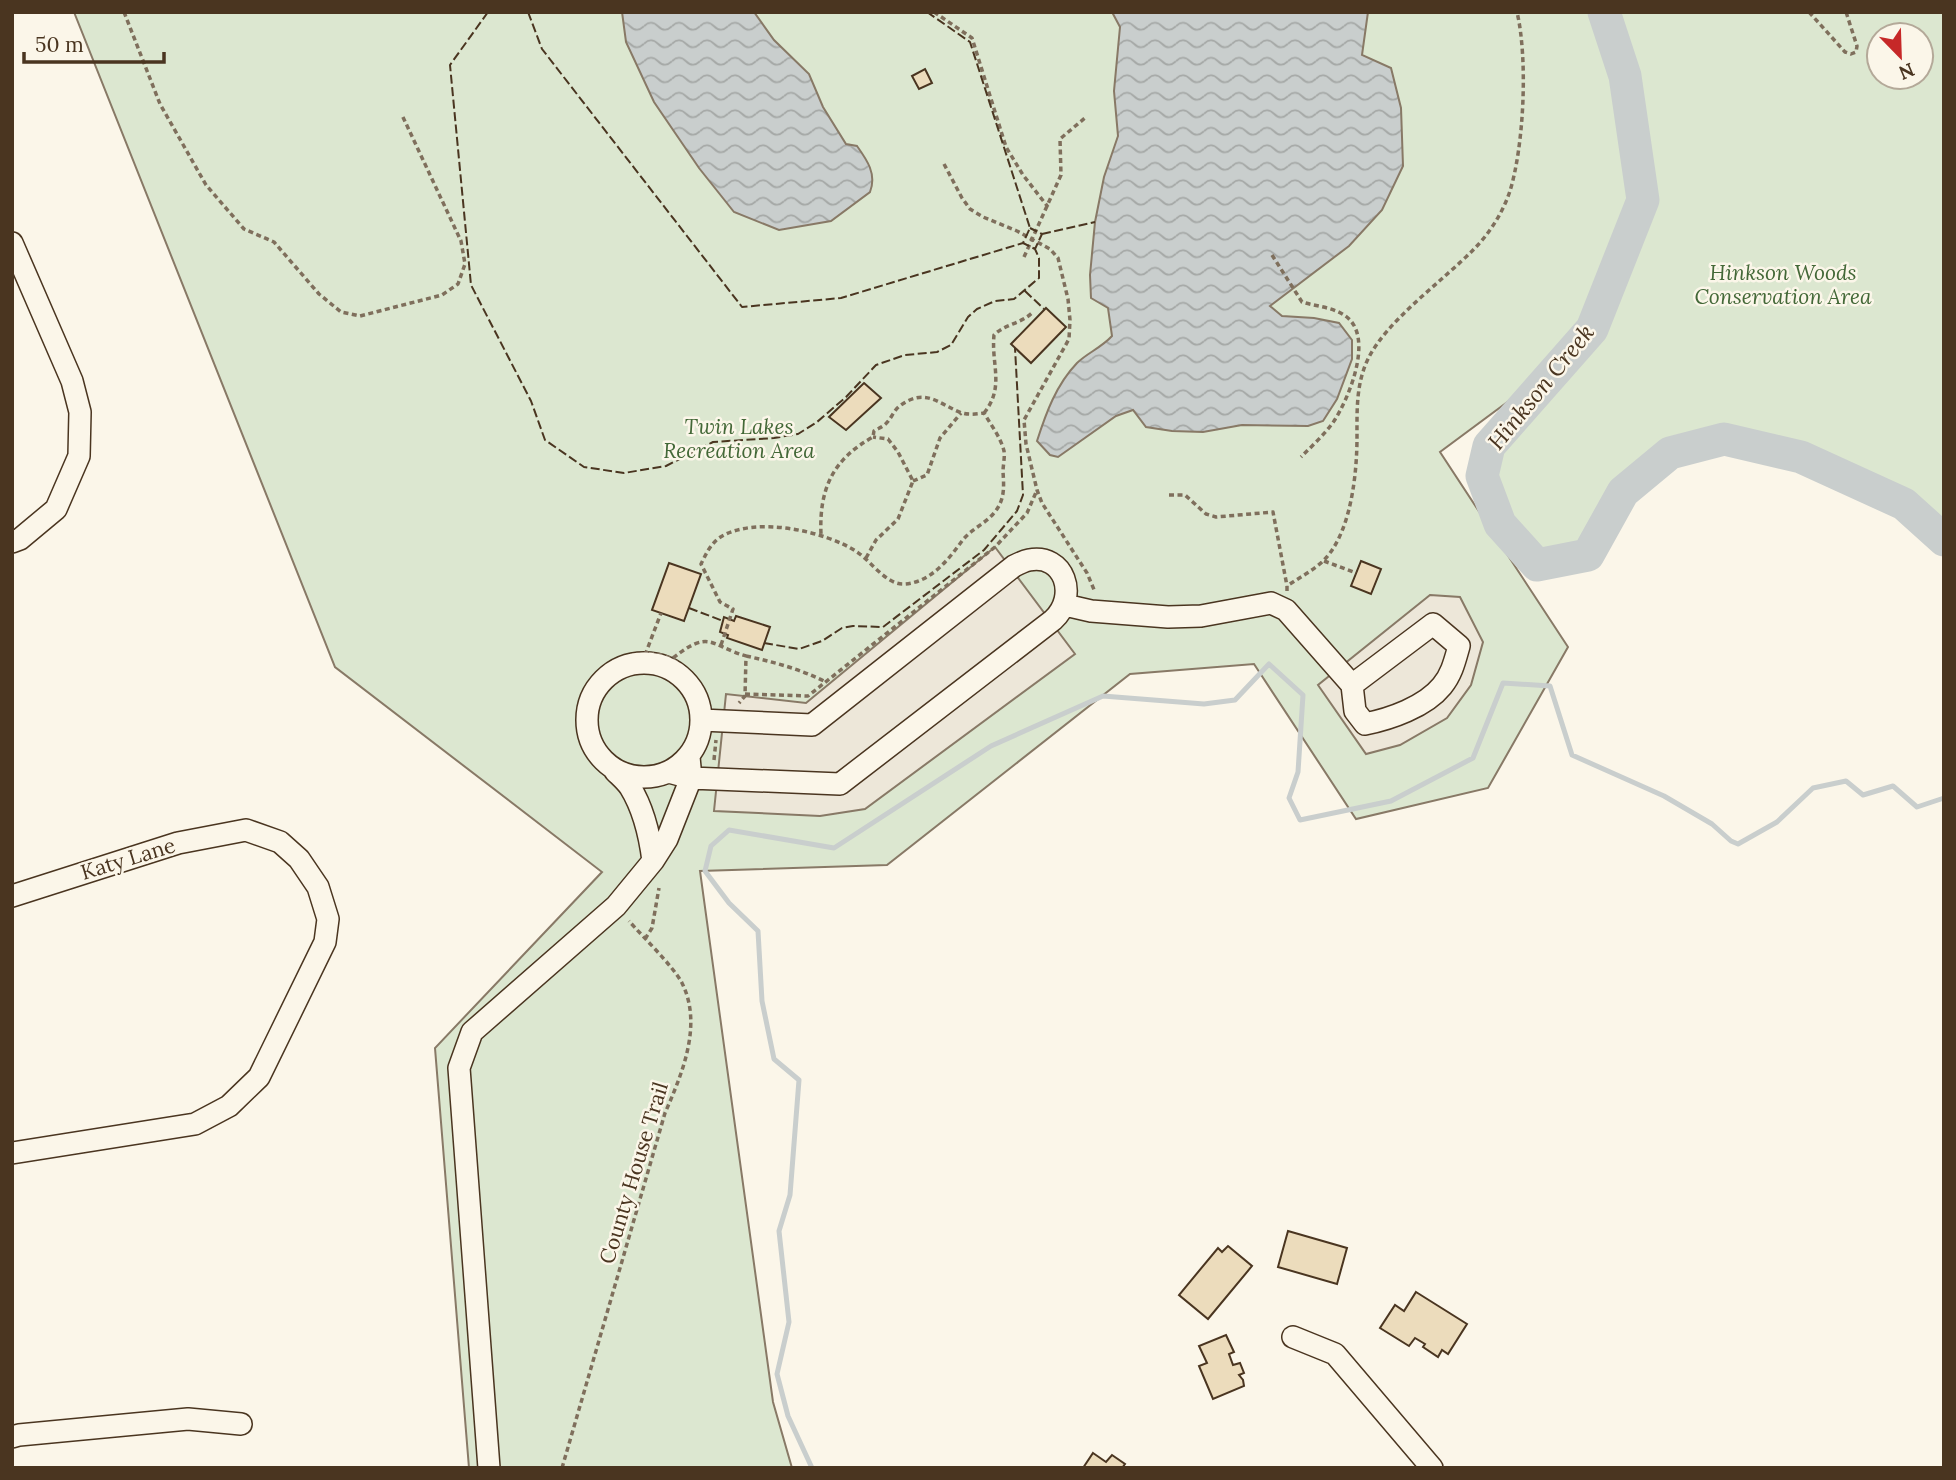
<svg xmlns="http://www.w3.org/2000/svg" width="1956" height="1480" font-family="Lora,serif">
  <defs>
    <pattern id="water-waves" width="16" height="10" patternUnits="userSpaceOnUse" patternTransform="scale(1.75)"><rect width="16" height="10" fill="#c9cecd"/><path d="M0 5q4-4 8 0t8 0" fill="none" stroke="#a5a8a6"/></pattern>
  </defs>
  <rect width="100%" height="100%" fill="#fbf6e9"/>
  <path fill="#dce7d0" stroke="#887966" stroke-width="2" fill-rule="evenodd" d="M74 12H1944V540L1904 504 1801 457 1724 439 1670 453 1624 492 1588 555 1537 565 1500 524 1482 476 1489 446 1592 329 1608 285 1548 372 1440 452 1568 647 1488 788 1356 819 1254 664 1130 674 887 865 700 871 773 1402 792 1468H469L435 1048 602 872 335 667ZM1879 35H1921V77H1879ZM1638 168 1643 200 1624 245 1638 169Z"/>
  <path fill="#ede7d9" stroke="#887966" stroke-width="2" d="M995 547 1075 654 865 809 820 816 714 811 726 694 806 703Z
    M1430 595 1460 597 1483 642 1471 685 1447 718 1400 745 1366 754 1318 685Z"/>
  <path fill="url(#water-waves)" stroke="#887966" stroke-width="2" d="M622 12H754L774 40 809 74 823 107 846 144 857 146C867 160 877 174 870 192L831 221 779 230 734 212 699 168 654 102 626 42Z
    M1112 12H1368L1362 55 1391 68 1401 108 1403 166 1382 210 1349 246 1270 306 1282 316 1314 318 1339 323 1352 340V359L1337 399 1323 421 1308 426 1242 425 1203 432 1172 431 1146 427 1133 410 1116 416 1058 457 1050 455 1037 441C1046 413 1056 385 1077 363 1087 353 1101 348 1112 336L1108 308 1091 298 1090 275 1095 222 1104 177 1118 136 1114 91 1120 27Z"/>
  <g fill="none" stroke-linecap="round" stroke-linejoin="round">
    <path stroke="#c9cecd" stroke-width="5" d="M812 1468 788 1416 777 1374 789 1322 779 1231 790 1195 799 1080 774 1059 762 1001 758 931 729 903 705 871 711 846 729 830 834 848 991 746 1103 696 1204 704 1235 700 1269 664 1303 695 1298 772 1289 798 1300 820 1391 801 1473 758 1503 683 1550 686 1572 755 1664 796 1712 824 1731 841 1738 844 1777 822 1813 788 1846 781 1863 795 1893 786 1917 807 1944 798"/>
    <path stroke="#c9cecd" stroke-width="33" d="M1604 12 1625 76 1643 200 1592 329 1489 446 1482 476 1500 524 1537 565 1588 555 1623 492 1670 453 1724 439 1801 457 1904 504 1944 540"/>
  </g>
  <path fill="#ecdcbc" stroke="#4a3520" stroke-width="2" d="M925 69 932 83 919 89 912 76Z
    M1046 308 1066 327 1031 363 1011 344Z
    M864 383 881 398 846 430 829 417Z
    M1361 561 1381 569 1371 594 1351 586Z
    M669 563 701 574 684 621 652 610Z
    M736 616 770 627 762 650 727 638 728 635 720 632 724 617 734 621Z
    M1288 1231 1347 1248 1337 1284 1278 1267Z
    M1228 1246 1252 1266 1208 1319 1179 1295 1218 1248 1222 1252Z
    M1416 1292 1467 1324 1448 1354 1442 1350 1438 1357 1423 1347 1425 1344 1415 1338 1409 1346 1380 1328 1395 1305 1404 1311Z
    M1226 1335 1234 1352 1229 1354 1233 1365 1240 1363 1244 1373 1239 1375 1243 1380 1244 1386 1213 1399 1199 1366 1207 1363 1199 1346Z
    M1093 1453 1106 1462 1112 1455 1125 1464 1122 1468H1083Z"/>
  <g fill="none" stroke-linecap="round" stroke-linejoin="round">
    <defs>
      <path id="minor" d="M12 243 72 381 80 412 79 456 56 509 20 539 12 542
        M1065 605 1091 611 1168 617 1201 616 1271 603 1286 610 1352 685 1433 624 1459 646C1455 660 1452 674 1442 686 1425 707 1390 719 1365 724L1355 711 1352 685
        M587 720a57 57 0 1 1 114 0a57 57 0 1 1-114 0Z
        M615 771C620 776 626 781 630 787 643 808 650 837 653 861
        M669 772 691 778 840 784 1053 620C1079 596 1064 553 1029 560 1024 561 1018 564 1014 566L812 725 701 720
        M12 896 178 843 246 830 280 842 299 859 318 887 328 919 325 942 259 1077 229 1106 195 1124 12 1153
        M1293 1337 1335 1354 1432 1468
        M12 1437 19 1435 188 1419 241 1424
        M489 1468 459 1068 472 1032 616 906 653 861 667 839 691 778 689 757"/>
    </defs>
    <use href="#minor" stroke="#4a3520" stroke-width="24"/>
    <path stroke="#7f6f5c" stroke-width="3.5" stroke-dasharray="5 3.5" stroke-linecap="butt" d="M124 12 160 104 206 185 244 229 274 242 319 294 341 312 360 316 442 295 458 284 465 264 461 241 402 115
      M934 12 972 38 1006 147 1023 175 1048 207
      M1809 12 1845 52 1851 54 1856 52 1857 46 1846 12
      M944 164 962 198 970 209 983 217 1017 231 1050 249 1058 258 1068 299 1070 320 1069 339 1024 420 1026 444 1037 490 1042 503 1087 573 1095 592
      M1272 255 1302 302C1318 307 1335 307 1348 318 1373 340 1349 398 1334 421 1325 434 1312 446 1301 457
      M1024 257 1061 175 1060 139 1086 117
      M984 413C1005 387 991 365 994 335 1005 324 1020 324 1032 313
      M913 481 927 475 940 438 961 413
      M1169 495H1185L1206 514 1216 517 1273 512 1287 586
      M866 558 876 540 898 519 913 481 898 452 888 439 873 437
      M1324 561 1356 573
      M1287 591V586C1299 578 1312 571 1322 562 1351 535 1357 474 1357 437 1357 410 1356 384 1368 359 1387 320 1443 281 1474 249 1490 233 1503 212 1510 191 1524 145 1528 59 1517 12
      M721 645 733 609 720 602 701 564C706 554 710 545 719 538 753 515 826 531 857 552 871 561 887 586 905 584 931 582 948 560 962 541 971 529 985 524 994 513 1005 500 1004 487 1003 472 1003 465 1005 458 1004 451 1001 438 991 425 984 413 977 414 969 415 962 413 940 405 926 387 901 405 893 410 891 421 883 426 880 428 877 429 874 431L873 437C833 459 819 489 821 534
      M632 655C658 652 668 653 687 671
      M746 656C774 662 800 669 826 682
      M673 658C710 629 709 645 746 656L745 696 739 703
      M642 663 661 613
      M745 694 808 696 995 547 1027 513 1037 490
      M714 760 716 740
      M645 939 652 928 659 888
      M562 1468 665 1113C682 1074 703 1025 682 983 673 966 643 937 629 921"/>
    <use href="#minor" stroke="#fbf6e9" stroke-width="21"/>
    <path stroke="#4a3520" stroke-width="2" stroke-dasharray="9 3.5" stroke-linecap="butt" d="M488 12 450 65 471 285 531 401 545 440 584 467 624 473 666 466 713 442 774 438 798 434 817 422 846 397 876 365 905 355 937 352 951 345 968 317 977 309 995 301 1014 299 1039 278V258L1035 249
      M528 12 542 49 742 307 841 298 1023 243
      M927 12 970 42 1030 228 1023 243 1035 249 1042 234 1030 228
      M1042 234 1095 222
      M1025 291 1044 309
      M689 608 723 621
      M764 643 799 649 822 641 842 628 853 626 883 627 984 550 1017 511 1023 495 1015 348"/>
  </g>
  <g text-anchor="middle" stroke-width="5" stroke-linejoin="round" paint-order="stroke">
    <g font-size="21" font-style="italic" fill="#436837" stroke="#fbf6e9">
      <text x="1783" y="280">Hinkson Woods<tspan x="1783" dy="24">Conservation Area</tspan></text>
      <text x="739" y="434">Twin Lakes<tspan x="739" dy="24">Recreation Area</tspan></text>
    </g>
    <g font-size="21" fill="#4a3520" stroke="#fbf6e9">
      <text transform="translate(128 859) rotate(-17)" y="7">Katy Lane</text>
      <text transform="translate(634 1173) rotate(-73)" y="7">County House Trail</text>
    </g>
    <g font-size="23" font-style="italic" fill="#4a3520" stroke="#fbf6e9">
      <text transform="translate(1541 387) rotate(-51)" y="8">Hinkson Creek</text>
    </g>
  </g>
  <rect width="1956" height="1480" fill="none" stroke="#4a3520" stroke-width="28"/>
  <g transform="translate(1900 56) rotate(157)"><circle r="33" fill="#fbf6e9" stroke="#b4a999" stroke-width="2"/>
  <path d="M0-5L12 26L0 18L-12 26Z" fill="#c62828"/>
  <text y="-10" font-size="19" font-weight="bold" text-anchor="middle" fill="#4a3520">N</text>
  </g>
  <path d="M24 52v10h140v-10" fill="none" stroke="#4a3520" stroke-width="3.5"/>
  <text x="35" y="52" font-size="21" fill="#4a3520" stroke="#fbf6e9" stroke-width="5" paint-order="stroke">50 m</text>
</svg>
